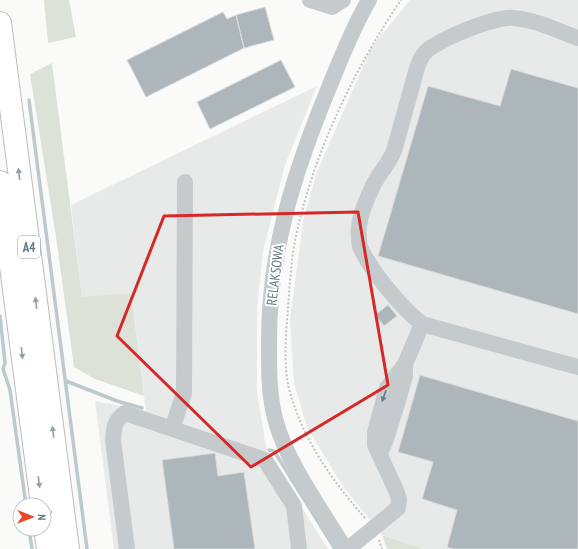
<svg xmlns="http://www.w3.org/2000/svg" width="578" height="549" font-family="'PT Sans Narrow',sans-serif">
  <rect width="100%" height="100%" fill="#fafaf8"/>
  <path fill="#e8eae9" d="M410 0H578V549H423L382 535 344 488 307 427 294 383 290 320 303 221 317 172 371 48Z
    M317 86 285 165 263 251 257 310V393L267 452 328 549H114L95 401 146 411 131 293 82 298 71 205Z"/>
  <path fill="#dce2d8" d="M44 0H69L76 37 48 43Z
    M52 63 82 297 131 293 144 396 95 379 74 367 56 237 30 74Z
    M382 535 423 549H387Z"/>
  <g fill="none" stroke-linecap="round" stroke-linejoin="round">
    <path stroke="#bdcacd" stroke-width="3.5" d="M29 100 87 549
      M0 316 5 363 3 369 10 390 26 505
      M66 381 117 401 142 408
      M269 450 274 451 335 549
      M29 529 32 549"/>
  </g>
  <path fill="#acb6bb" stroke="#dcdcda" d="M265 7 274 40 244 48 236 15Z
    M223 12 227 19 236 15 244 48 146 97 127 60Z
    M281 60 295 87 210 129 197 102Z
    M511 69 578 88V314L378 256 428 86 500 106Z
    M388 305 397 316 384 326 375 315Z
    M420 375 578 421V549H453L447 547 457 510 422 499 433 462 398 452Z
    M215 453 218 476 244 472 255 549H174L162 460Z"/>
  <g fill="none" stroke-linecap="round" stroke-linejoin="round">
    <defs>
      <path id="highway" d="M0 23 68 549
        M0 182 42 505
        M44 521 48 549"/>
    </defs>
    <use href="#highway" stroke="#b8bdc0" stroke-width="24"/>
    <path stroke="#c1c4c6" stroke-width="2" stroke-dasharray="2 2" stroke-linecap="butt" d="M365 518C331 479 303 440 289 389 283 363 286 334 288 308 290 284 291 259 296 236 314 152 353 71 401 0
      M379 540 382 549"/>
    <path stroke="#c5cbcd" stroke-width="16" d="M310 0 332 7 343 0
      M422 324C402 308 374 275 362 251 360 248 359 241 359 237 357 221 365 203 371 190 377 175 387 167 394 151 400 129 406 108 412 86 415 76 417 63 423 55 432 41 498 15 514 18 536 20 558 31 578 38
      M172 429 184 393 185 182
      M380 453 385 442 397 404 405 376V364L422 324 578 367
      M127 549 113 440C114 427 114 421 125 413L265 460 294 506 299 549
      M345 549C323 512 287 463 276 422 269 398 269 373 269 347 268 252 294 172 330 85 342 56 353 27 369 0
      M348 549 398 508 399 499 396 490 375 445V432L387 388 405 364"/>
    <use href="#highway" stroke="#fff" stroke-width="22"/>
  </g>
  <defs><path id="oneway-solid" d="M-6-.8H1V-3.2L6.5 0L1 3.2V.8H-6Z"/></defs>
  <g fill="#92a0a8">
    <use href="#oneway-solid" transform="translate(19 174) rotate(-97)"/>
    <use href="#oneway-solid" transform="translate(36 303) rotate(-97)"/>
    <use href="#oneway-solid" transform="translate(22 353) rotate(83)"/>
    <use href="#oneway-solid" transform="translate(53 432) rotate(-97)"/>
    <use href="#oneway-solid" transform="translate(39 482) rotate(83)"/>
  </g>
  <use fill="#697c87" href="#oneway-solid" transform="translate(384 396) rotate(109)"/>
  <path fill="none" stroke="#d62828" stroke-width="3" stroke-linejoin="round" d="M358 212 388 385 251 467 117 336 164 216Z"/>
  <g text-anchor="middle" stroke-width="4" stroke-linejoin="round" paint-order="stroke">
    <rect fill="#fff" stroke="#92a0a8" stroke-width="1" x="18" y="236" width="22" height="22" rx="3"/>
    <g font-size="13" font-weight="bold" fill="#647883">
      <text x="29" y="252">A4</text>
    </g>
    <g font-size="14" fill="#647883" stroke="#fff">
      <text transform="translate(275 275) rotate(-83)" y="5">RELAKSOWA</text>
    </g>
  </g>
  <g transform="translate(32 517) rotate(91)"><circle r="19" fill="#ffffff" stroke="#c1c9cd"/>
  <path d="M0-3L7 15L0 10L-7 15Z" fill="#e84829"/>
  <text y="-6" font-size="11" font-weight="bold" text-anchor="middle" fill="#647883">N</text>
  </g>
</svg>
